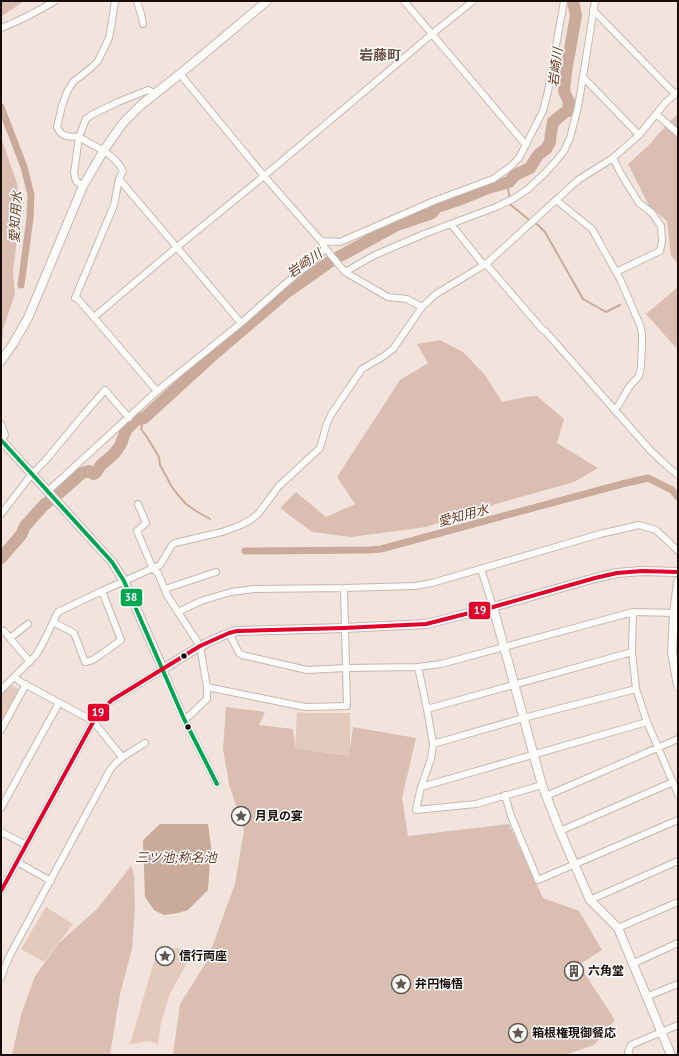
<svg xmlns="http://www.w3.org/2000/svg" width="679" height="1056" font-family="'PT Sans','Noto Sans JP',sans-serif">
  <rect width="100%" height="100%" fill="#f2e4dc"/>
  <path fill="#e4cabd" d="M11 685 20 690 1 724V695Z
    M297 712 307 713H350V756L295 748Z
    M46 907 73 924 44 962 21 949Z
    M180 948 194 950 169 996 161 1023 158 1044 149 1041 130 1044 157 951Z"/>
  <path fill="#d9beb1" d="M1 1H24L1 17Z
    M678 114V264L671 256 667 221 649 206 628 164 649 145 670 121Z
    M1 138 17 183 20 213 13 271 15 294 3 329 2 341 1 342Z
    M678 287V350L646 314Z
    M440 340 463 352 485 375 502 402 525 397 537 396 564 419 557 443 598 468 574 482 496 504 426 527 351 537 312 532 280 508 296 492 326 517 355 504 337 477 400 380 428 363 417 344Z
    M226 707 265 712 259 725 293 729 295 748 349 756 353 727 416 738 402 798 408 836 509 824 543 898 579 911 602 950 579 965 615 1020 594 1045 564 1055H173L180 1004 207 961 235 884 244 830 229 784 223 749Z
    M131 866 134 875 135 907 132 949 120 994 110 1055H12L21 1015 35 976 59 943 97 909Z"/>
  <path fill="#c9aa9b" d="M160 824H208L211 846 208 890 188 910 178 913 164 915 154 910 145 897 143 840Z"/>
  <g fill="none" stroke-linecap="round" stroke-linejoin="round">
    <path stroke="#c9aa9b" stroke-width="2" d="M509 182 508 188 511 205 528 219 538 225 545 232 583 299 606 312 620 305
      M144 418 141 429 147 437 159 457 160 465 172 487 178 495 186 504 196 511 210 519"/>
    <path stroke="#c9aa9b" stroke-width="7" d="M1 107 24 167 31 195 30 218 21 285
      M245 551 369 550 381 549 622 484 648 478 672 490 678 497"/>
    <path stroke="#c9aa9b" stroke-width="12" d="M1 558 21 535 25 526 44 505 58 494 82 473 89 471 94 474C98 472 98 468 101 465 107 459 115 455 119 447 122 443 123 437 125 433 128 427 136 418 144 418L213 355 287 292 331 261 397 225 432 213 437 207 461 199 488 188 509 182 515 175 530 168 538 155 546 149 550 142 551 133 553 122 564 113 568 111 569 102 564 91 566 72 576 15 573 1"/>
    <defs>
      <path id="minor" d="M115 1 112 21 109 38 98 61 92 67 73 82 67 92 62 106 57 127C64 140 67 135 78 137 82 138 86 141 89 143 103 150 116 157 123 171L119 179 114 205 75 298 78 299 157 391
        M137 1 141 14 143 24
        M404 1 526 145
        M595 1 583 77 639 135
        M593 10 675 94
        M1 28C20 21 38 11 55 1
        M180 74 264 176 321 241 325 248 345 272 388 297 407 299 422 307
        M656 114 678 133
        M613 158 621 174 639 203 652 213 661 226 662 241 660 251 616 272
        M119 179 241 323
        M83 186 76 181 74 173 79 137 86 119 93 114 118 102 148 90 155 93
        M556 200 592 229 620 279 640 325 642 334V343L641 367 639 376 629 387 618 406 614 410
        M451 224 482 263 486 264 542 329 546 332 650 450 667 466 678 475
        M321 241 340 242 434 201 493 179 510 167 519 158 543 111 548 91 564 1
        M345 272 375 255 424 234 496 207 513 199 528 189 545 173 556 161 564 151 570 138 578 107 583 77
        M94 317 177 247 264 176 346 107 432 34 473 1
        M1 424 5 435 1 440
        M48 491 157 391 241 323 286 283 318 257 325 248
        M138 504 146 523 137 531 153 569 158 573 167 595 200 646 207 687V699L189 716 184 719
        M1 514 32 474 45 461 84 414 105 390 129 418
        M481 569 493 607
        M165 589 216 572
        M178 612 201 601 231 592 254 589 344 588 415 586 432 583 600 534 639 525 656 530 672 545 678 551
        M633 612 632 652 636 689 647 722 678 794
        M53 622 74 633 85 662 93 660 121 640 102 591
        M1 630 4 631 30 662
        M229 633 239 653 242 655 307 670 346 668 418 667 441 664 633 612 678 613
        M10 638 28 624
        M418 667 427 709 433 744 431 759 421 787 416 810 476 804 542 785
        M15 677 19 681 93 721 122 757
        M207 687 305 707 347 706 344 588
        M1 690 36 655 44 641 58 612 102 591 160 565 172 545 175 543 222 532 241 525 252 519 258 514 279 486 320 448 327 423 332 413 362 369 384 356 393 349 422 307 436 294 486 264 578 180 613 158 639 135 666 102 678 92
        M427 709 632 652
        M1 730 26 684
        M433 744 523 718 636 689
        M421 787 647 722
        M505 795 511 816 538 880 678 820
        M546 796 678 739
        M1 808 59 703
        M560 831 673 782
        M1 832 26 845
        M17 862 51 881
        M1 891 98 713 112 700 163 669 184 719 217 784
        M590 900 678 861
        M618 928 678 902
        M632 964 678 943
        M1 978 4 969 10 955 110 770C118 758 133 751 145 743
        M646 997 678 984
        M630 1055 628 1052 631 1045 678 1025"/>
      <path id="tertiary" d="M1 361 13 344 28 318 83 186 104 150 123 123 141 105 180 74 267 1
        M1 440 112 562 124 581 163 669C186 655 210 638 237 631L344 628 426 624 493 607 595 578 617 573 642 571 678 572
        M678 582 674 613 672 652 678 686
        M493 607 542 785 560 831 590 900 618 928 671 1055"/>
    </defs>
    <use href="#minor" stroke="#c4b8b2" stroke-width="8"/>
    <use href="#tertiary" stroke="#c4b8b2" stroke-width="10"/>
    <use href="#minor" stroke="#fdfbfa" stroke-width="6"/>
    <use href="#tertiary" stroke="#fdfbfa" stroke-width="8"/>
    <defs>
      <path id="bus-1" d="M1 440 112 562 124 581 184 719 217 784"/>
      <path id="bus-2" d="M1 891 98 713 112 700 200 646 229 633 237 631 344 628 426 624 493 607 595 578 617 573 642 571 678 572"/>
    </defs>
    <use href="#bus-1" stroke="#fff" stroke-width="7"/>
    <use href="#bus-2" stroke="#fff" stroke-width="7"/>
    <use href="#bus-1" stroke="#00a651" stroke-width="4"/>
    <use href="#bus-2" stroke="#e4002b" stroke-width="4"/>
  </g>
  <defs>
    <symbol id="sight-ring" viewBox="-11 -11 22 22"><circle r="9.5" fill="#fff" stroke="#645852" stroke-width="1.5"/><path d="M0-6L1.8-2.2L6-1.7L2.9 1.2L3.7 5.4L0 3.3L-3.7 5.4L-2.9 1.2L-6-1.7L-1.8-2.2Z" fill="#645852"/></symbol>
    <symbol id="building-ring" viewBox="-11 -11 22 22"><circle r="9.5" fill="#fff" stroke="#645852" stroke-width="1.5"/><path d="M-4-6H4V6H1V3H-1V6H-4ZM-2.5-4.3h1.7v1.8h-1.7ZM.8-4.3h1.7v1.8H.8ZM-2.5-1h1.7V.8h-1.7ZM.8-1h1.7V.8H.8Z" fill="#645852"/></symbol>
  </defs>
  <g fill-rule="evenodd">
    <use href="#sight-ring" x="230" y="805" width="22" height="22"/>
    <use href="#sight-ring" x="154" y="945" width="22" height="22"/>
    <use href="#building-ring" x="563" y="960" width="22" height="22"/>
    <use href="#sight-ring" x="390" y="973" width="22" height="22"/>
    <use href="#sight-ring" x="507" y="1022" width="22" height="22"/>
  </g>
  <g fill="#180d08" stroke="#fff" stroke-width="1.5">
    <circle cx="184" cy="656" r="3.5"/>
    <circle cx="188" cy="727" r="3.5"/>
  </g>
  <g text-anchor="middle" stroke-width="3" stroke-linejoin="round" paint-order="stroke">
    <g font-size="12" font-weight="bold" fill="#180d08" stroke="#fff" text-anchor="start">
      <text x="255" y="820">月見の宴</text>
      <text x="179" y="960">信行両座</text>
      <text x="588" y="975">六角堂</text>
      <text x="415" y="988">弁円悔悟</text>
      <text x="532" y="1037">箱根権現御餐応</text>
    </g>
    <g font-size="13" font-style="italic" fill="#6b381e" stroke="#fff">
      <text transform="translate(555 67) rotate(-83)" y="5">岩崎川</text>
      <text transform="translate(15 217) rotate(-87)" y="5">愛知用水</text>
      <text transform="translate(304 263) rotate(-35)" y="5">岩崎川</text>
      <text transform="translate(463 515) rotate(-15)" y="5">愛知用水</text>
      <text x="176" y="862">三ツ池;称名池</text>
    </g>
    <g font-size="14" font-weight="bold" fill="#694e41" stroke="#fff">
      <text x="380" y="60">岩藤町</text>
    </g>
  </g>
  <g stroke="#fff" stroke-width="1.5">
    <rect x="120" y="588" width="23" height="19" rx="4" fill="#00a651"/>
    <rect x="468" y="601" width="23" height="19" rx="4" fill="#e4002b"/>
    <rect x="87" y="703" width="23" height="19" rx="4" fill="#e4002b"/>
  </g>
  <g font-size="11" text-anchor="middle" font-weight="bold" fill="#fff">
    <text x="131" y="601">38</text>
    <text x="480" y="614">19</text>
    <text x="98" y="716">19</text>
  </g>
  <rect width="679" height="1056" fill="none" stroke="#180d08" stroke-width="4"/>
</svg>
